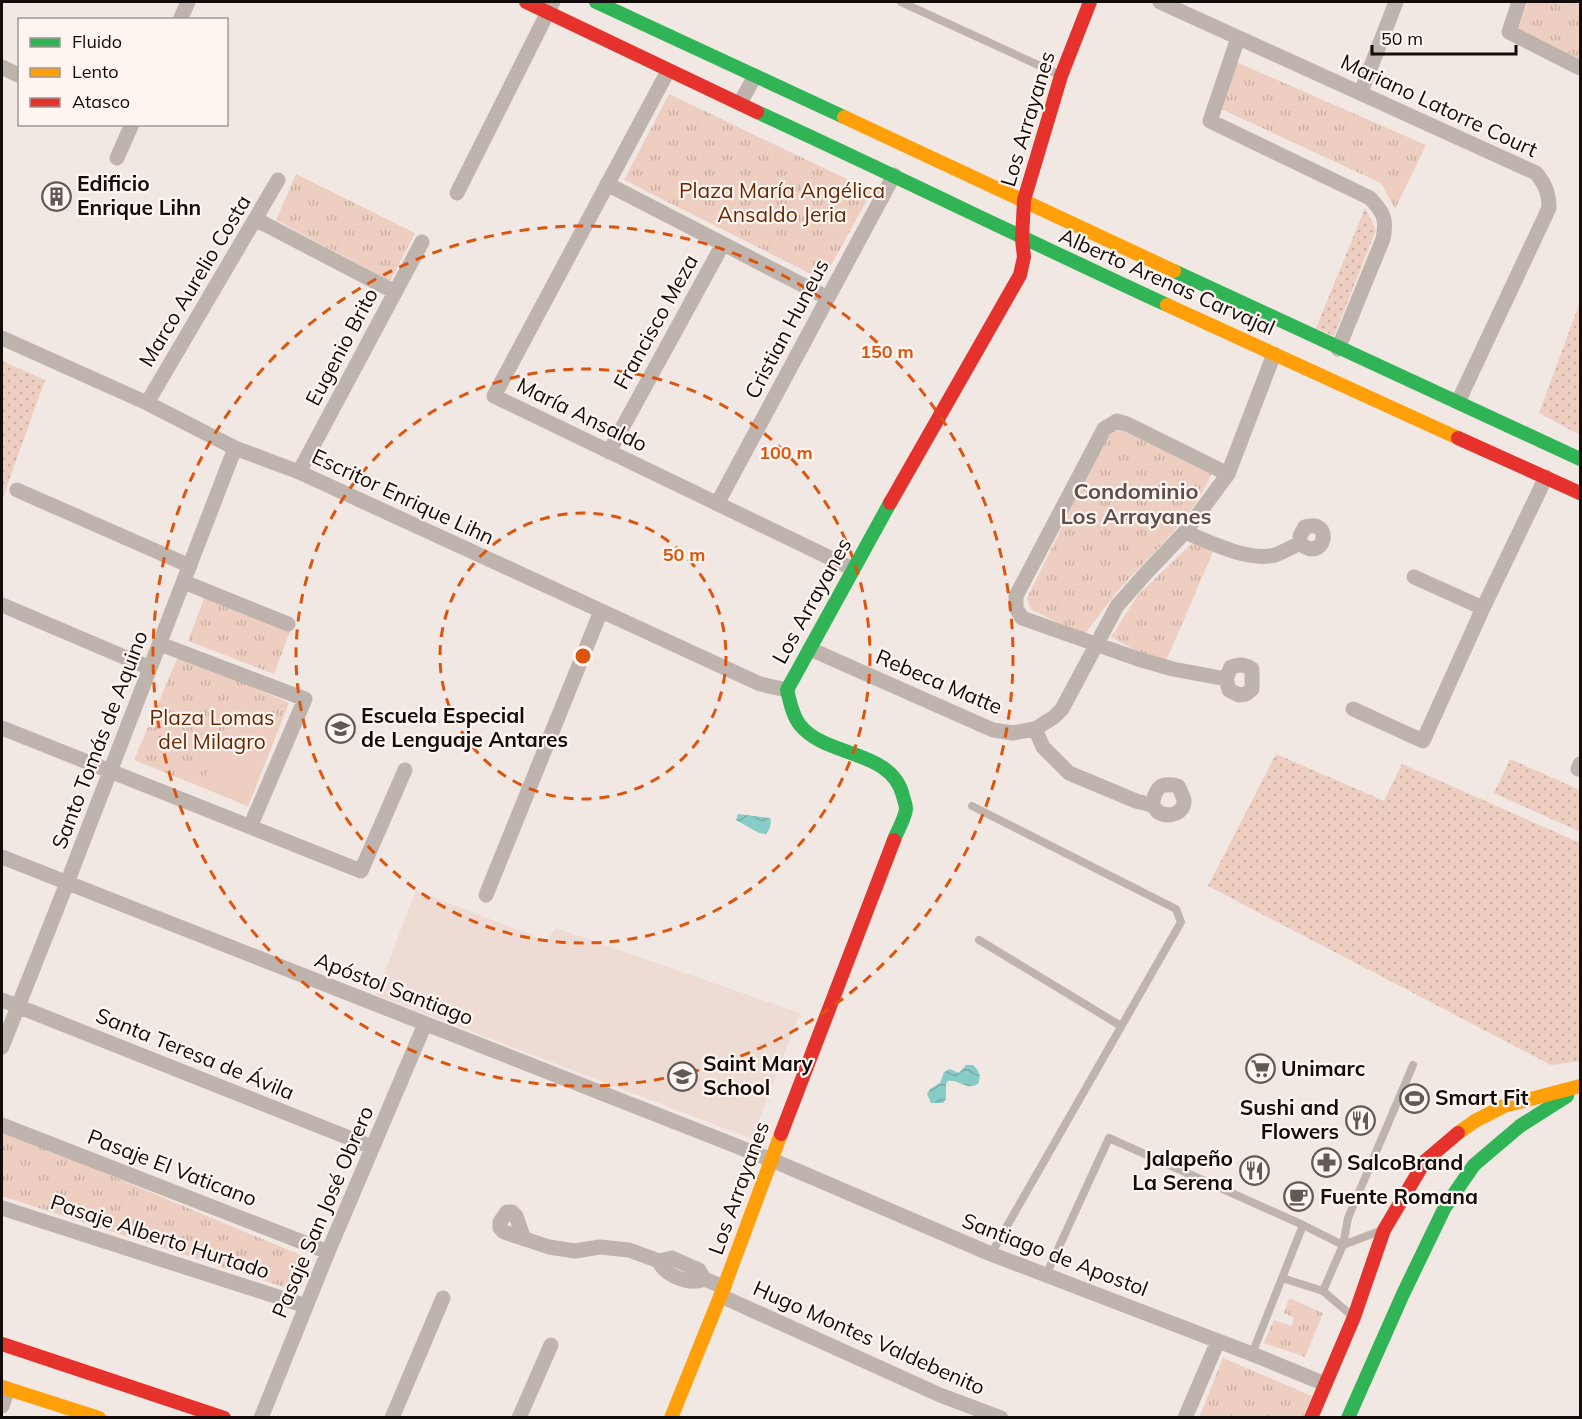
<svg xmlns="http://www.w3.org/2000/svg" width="1582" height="1419" font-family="Mulish,sans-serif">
  <defs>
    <pattern id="grass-dots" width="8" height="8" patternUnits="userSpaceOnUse" patternTransform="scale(1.5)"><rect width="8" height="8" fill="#edcec1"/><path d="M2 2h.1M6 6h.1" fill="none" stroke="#cab0a4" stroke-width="1.8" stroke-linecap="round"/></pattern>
    <pattern id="park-tufts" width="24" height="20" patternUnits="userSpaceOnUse" patternTransform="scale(1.5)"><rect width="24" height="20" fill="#edcec1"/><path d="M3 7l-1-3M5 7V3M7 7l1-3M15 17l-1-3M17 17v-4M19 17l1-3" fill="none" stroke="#cab0a4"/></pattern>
    <pattern id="water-waves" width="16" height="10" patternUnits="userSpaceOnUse" patternTransform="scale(1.5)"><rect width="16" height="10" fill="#87ccc6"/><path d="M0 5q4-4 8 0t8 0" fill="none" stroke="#74aea9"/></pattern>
  </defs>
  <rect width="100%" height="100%" fill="#f1e8e4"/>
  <path fill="#eedcd4" d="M416 890 546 941 556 928 800 1013 752 1139 376 995Z"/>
  <path fill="url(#grass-dots)" d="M1365 208 1376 230 1334 336 1316 328Z
    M1580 302V435L1539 413Z
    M2 361 45 380 2 500Z
    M1276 754 1384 801 1402 764 1580 843V1061L1551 1065 1208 886Z
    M1510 759 1580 790V832L1494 793Z"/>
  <path fill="url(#park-tufts)" d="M1528 2H1580V59L1518 29Z
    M1236 62 1426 145 1395 209 1381 183 1221 109Z
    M669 94 872 191 823 280 624 180Z
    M296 174 415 233 390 281 276 220Z
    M1123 430 1212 473C1193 518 1156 549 1124 584 1110 600 1097 618 1084 635L1030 609 1027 598 1107 436 1114 431Z
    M1192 543 1213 552 1166 661 1138 652 1111 637 1138 595Z
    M206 593 292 626 274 674 188 641Z
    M179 654 289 703 248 806 134 760Z
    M2 1130 305 1257 293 1290 2 1196Z
    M1289 1298 1323 1313 1305 1357 1264 1343 1274 1320 1291 1326 1294 1318 1284 1313Z
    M1223 1358 1312 1396 1303 1417 1199 1418Z"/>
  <path fill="#edcec1" d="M236 705 281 723 248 806 202 787Z"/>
  <path fill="url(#water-waves)" d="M738 814 770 818C772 823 770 830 766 834L759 833 736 820Z
    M966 1065H973C980 1071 981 1076 978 1084 966 1091 959 1079 948 1081L946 1084V1099L943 1103H931L927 1094 930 1089 940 1083 944 1072 950 1069 959 1073Z"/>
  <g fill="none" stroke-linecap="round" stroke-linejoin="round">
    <path stroke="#bfb3ae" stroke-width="8" d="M901 2 1060 75
      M972 806 1176 909 1181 922 991 1254
      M979 940 1121 1026
      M1303 1225 1343 1245 1348 1218 1413 1065
      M1046 1275 1109 1138 1303 1225 1252 1354
      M1282 1278 1323 1291
      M1351 1315 1323 1291 1343 1245 1380 1231"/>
    <path stroke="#bfb3ae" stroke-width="15" d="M1160 2 1536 173C1545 184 1549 193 1549 208L1458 402
      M1519 2 1509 32 1580 68
      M180 20 188 2
      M1238 38 1210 121 1370 198C1384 213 1387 219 1383 239L1338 349
      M2 67 18 75
      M668 71 494 396 853 569
      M1361 92 1396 2
      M740 103 755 76
      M117 158 132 124
      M607 184 828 298
      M457 193 553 2
      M255 219 395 292
      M2 338 147 403 235 448 299 472 760 684 787 690
      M147 403 278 180
      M609 452 723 244
      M299 472 422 242
      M17 490 190 566
      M717 504 894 175
      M1185 532C1208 542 1250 562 1275 555 1283 552 1292 547 1300 543 1324 565 1335 518 1305 527L1300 536V543
      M1414 577 1483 608
      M184 582 288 624
      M2 605 150 668
      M160 644 305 699 250 827
      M810 649 993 730 1013 733 1035 729 1054 717 1062 709 1117 606 1147 572 1185 532 1228 474 1274 354
      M1226 679 1231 667C1239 664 1244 664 1252 669V689L1246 694 1239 695 1229 690 1226 679 1173 669 1138 659 1022 618 1016 608V596L1104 429 1117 421 1127 424 1228 474
      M1353 709 1423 741 1483 608 1546 477
      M2 728 361 871 405 770
      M1035 729 1043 747 1069 773 1136 801 1152 805C1156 787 1160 782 1178 786 1180 790 1183 796 1184 800 1185 814 1168 818 1158 812 1157 811 1153 806 1152 805
      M1578 769 1580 764
      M2 857 772 1160 991 1254 1252 1354 1325 1384
      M486 895 601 611
      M2 1000 372 1147
      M2 1047 67 883 235 448
      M2 1125 328 1252
      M2 1208 306 1306
      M524 1239 516 1216 512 1212H507L500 1222V1228L504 1232 549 1247 575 1251 600 1247 629 1250 659 1261 672 1258 699 1270 704 1279 724 1287
      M659 1261C664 1275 690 1286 704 1279
      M721 1296 940 1395 1001 1418
      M2 1406 8 1389
      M261 1418 328 1252 425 1024
      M392 1418 443 1298
      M519 1418 551 1345
      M1185 1418 1218 1341"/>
    <path stroke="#30b455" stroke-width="14" d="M596 2 844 117
      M757 112C894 175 1030 242 1167 305
      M1174 271 1580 459
      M890 503 787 690C790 701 792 715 800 725 826 758 892 749 903 796 904 800 906 805 906 809 905 819 897 831 894 840
      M1348 1418 1403 1294 1445 1207 1474 1165 1520 1126 1567 1096"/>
    <path stroke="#ff9f0a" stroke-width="14" d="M844 117 1174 271
      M1167 305 1458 438
      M1458 1133 1475 1121 1504 1106 1580 1086
      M2 1387 99 1418
      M671 1418 724 1287 781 1134"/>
    <path stroke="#e5322d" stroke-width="14" d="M526 2 757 112
      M1458 438 1580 493
      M890 503 1020 275 1024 257 1022 239 1024 200 1061 76 1090 2
      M781 1134 894 840
      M2 1344 224 1418
      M1311 1418 1354 1317 1384 1230 1425 1161 1458 1133"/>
  </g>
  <g fill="none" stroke="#dd550c" stroke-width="3" stroke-dasharray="10 8">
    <circle cx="583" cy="656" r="143"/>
    <circle cx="583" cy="656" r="287"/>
    <circle cx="583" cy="656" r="430"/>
  </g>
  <defs>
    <symbol id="building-ring" viewBox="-11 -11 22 22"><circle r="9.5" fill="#fff5f0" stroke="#605956" stroke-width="1.5"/><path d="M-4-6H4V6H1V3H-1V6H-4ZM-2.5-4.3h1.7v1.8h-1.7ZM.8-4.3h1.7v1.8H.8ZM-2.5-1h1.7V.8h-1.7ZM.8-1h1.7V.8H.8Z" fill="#605956"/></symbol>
    <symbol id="school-ring" viewBox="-11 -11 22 22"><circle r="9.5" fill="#fff5f0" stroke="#605956" stroke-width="1.5"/><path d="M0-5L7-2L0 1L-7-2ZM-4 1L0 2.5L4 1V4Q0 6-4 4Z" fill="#605956"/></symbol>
    <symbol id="supermarket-ring" viewBox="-11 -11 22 22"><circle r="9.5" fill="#fff5f0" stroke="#605956" stroke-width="1.5"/><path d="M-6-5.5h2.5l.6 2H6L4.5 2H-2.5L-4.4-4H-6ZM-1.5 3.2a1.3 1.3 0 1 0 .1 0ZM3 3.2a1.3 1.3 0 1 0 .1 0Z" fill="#605956"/></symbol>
    <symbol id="stadium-ring" viewBox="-11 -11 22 22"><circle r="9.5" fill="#fff5f0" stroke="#605956" stroke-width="1.5"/><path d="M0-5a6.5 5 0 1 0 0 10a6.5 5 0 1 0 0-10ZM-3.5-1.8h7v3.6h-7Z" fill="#605956"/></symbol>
    <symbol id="restaurant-ring" viewBox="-11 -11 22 22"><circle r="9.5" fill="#fff5f0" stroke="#605956" stroke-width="1.5"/><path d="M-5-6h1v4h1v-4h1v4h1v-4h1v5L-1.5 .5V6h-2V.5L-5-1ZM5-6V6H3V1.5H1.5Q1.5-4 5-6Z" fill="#605956"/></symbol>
    <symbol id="pharmacy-ring" viewBox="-11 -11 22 22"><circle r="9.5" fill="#fff5f0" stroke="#605956" stroke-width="1.5"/><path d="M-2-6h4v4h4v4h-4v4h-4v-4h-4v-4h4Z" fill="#605956"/></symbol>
    <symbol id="cafe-ring" viewBox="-11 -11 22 22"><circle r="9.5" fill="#fff5f0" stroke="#605956" stroke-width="1.5"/><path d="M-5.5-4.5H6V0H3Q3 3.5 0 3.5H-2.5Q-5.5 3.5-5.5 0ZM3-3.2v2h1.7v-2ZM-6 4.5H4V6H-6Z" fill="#605956"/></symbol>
  </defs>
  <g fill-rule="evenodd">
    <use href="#building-ring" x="40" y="180" width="33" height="33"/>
    <use href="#school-ring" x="324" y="712" width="33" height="33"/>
    <use href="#supermarket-ring" x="1244" y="1052" width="33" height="33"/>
    <use href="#school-ring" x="666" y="1060" width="33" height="33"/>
    <use href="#stadium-ring" x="1398" y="1082" width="33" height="33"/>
    <use href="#restaurant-ring" x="1344" y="1104" width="33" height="33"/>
    <use href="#pharmacy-ring" x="1310" y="1146" width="33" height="33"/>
    <use href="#restaurant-ring" x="1238" y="1154" width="33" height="33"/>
    <use href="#cafe-ring" x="1282" y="1180" width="33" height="33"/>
  </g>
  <g text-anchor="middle" stroke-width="4.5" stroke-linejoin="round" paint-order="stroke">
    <g font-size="21" fill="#120c0a" stroke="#fff5f0">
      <text transform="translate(1439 106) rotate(25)" y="7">Mariano Latorre Court</text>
      <text transform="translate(1028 119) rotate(-73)" y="7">Los Arrayanes</text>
      <text transform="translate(195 281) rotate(-59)" y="7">Marco Aurelio Costa</text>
      <text transform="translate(1167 282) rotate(24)" y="7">Alberto Arenas Carvajal</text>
      <text transform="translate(656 322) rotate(-61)" y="7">Francisco Meza</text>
      <text transform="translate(787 329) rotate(-62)" y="7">Cristian Huneus</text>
      <text transform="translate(342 347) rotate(-62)" y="7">Eugenio Brito</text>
      <text transform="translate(582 415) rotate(26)" y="7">María Ansaldo</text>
      <text transform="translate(403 497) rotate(25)" y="7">Escritor Enrique Lihn</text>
      <text transform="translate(812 601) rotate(-61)" y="7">Los Arrayanes</text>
      <text transform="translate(939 682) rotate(23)" y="7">Rebeca Matte</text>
      <text transform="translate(100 740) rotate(-69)" y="7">Santo Tomás de Aquino</text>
      <text transform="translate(394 989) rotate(21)" y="7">Apóstol Santiago</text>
      <text transform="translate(195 1054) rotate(22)" y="7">Santa Teresa de Ávila</text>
      <text transform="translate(172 1168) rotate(21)" y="7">Pasaje El Vaticano</text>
      <text transform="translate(739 1188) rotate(-70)" y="7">Los Arrayanes</text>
      <text transform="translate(323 1212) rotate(-67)" y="7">Pasaje San José Obrero</text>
      <text transform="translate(160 1237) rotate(18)" y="7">Pasaje Alberto Hurtado</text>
      <text transform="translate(1055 1255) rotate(21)" y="7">Santiago de Apostol</text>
      <text transform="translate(869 1338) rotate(24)" y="7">Hugo Montes Valdebenito</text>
    </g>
    <g font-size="21" font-weight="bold" fill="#120c0a" stroke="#fff5f0" text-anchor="start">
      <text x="77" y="191">Edificio<tspan x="77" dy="24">Enrique Lihn</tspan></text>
      <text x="361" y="723">Escuela Especial<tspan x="361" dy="24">de Lenguaje Antares</tspan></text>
      <text x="703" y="1071">Saint Mary<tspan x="703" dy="24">School</tspan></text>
      <text x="1281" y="1076">Unimarc</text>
      <text x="1435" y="1105">Smart Fit</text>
      <text x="1339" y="1115" text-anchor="end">Sushi and<tspan x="1339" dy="24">Flowers</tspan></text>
      <text x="1233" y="1166" text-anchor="end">Jalapeño<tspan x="1233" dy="24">La Serena</tspan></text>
      <text x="1347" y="1170">SalcoBrand</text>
      <text x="1320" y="1204">Fuente Romana</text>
    </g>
    <g font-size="21" fill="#662703" stroke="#fff5f0">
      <text x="782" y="198">Plaza María Angélica<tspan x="782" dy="24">Ansaldo Jeria</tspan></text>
      <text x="212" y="725">Plaza Lomas<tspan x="212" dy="24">del Milagro</tspan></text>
    </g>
    <g font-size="22" font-weight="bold" fill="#5e504a" stroke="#fff5f0">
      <text x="1136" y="499">Condominio<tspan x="1136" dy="25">Los Arrayanes</tspan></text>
    </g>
  </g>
  <circle cx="583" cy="656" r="9" fill="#dd550c" stroke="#fff5f0" stroke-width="3"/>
  <g font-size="18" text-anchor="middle" font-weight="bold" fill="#dd550c" stroke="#fff5f0" stroke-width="4.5" stroke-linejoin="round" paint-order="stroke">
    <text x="887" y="358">150 m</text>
    <text x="786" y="459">100 m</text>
    <text x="684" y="561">50 m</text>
  </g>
  <rect width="1582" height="1419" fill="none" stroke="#120c0a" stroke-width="6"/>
  <rect x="18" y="18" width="210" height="108" fill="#fff5f0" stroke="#a09894" stroke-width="1.5"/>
  <rect x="30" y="38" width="30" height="9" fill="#30b455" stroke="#a09894" stroke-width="1.5"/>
  <text x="72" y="48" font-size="18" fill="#120c0a">Fluido</text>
  <rect x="30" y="68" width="30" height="9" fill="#ff9f0a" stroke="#a09894" stroke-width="1.5"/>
  <text x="72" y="78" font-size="18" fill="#120c0a">Lento</text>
  <rect x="30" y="98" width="30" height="9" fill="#e5322d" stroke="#a09894" stroke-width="1.5"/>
  <text x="72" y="108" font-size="18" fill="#120c0a">Atasco</text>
  <path d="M1372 45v9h144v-9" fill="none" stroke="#120c0a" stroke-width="3"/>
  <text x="1381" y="45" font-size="18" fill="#120c0a" stroke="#fff5f0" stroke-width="4.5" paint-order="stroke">50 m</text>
</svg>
